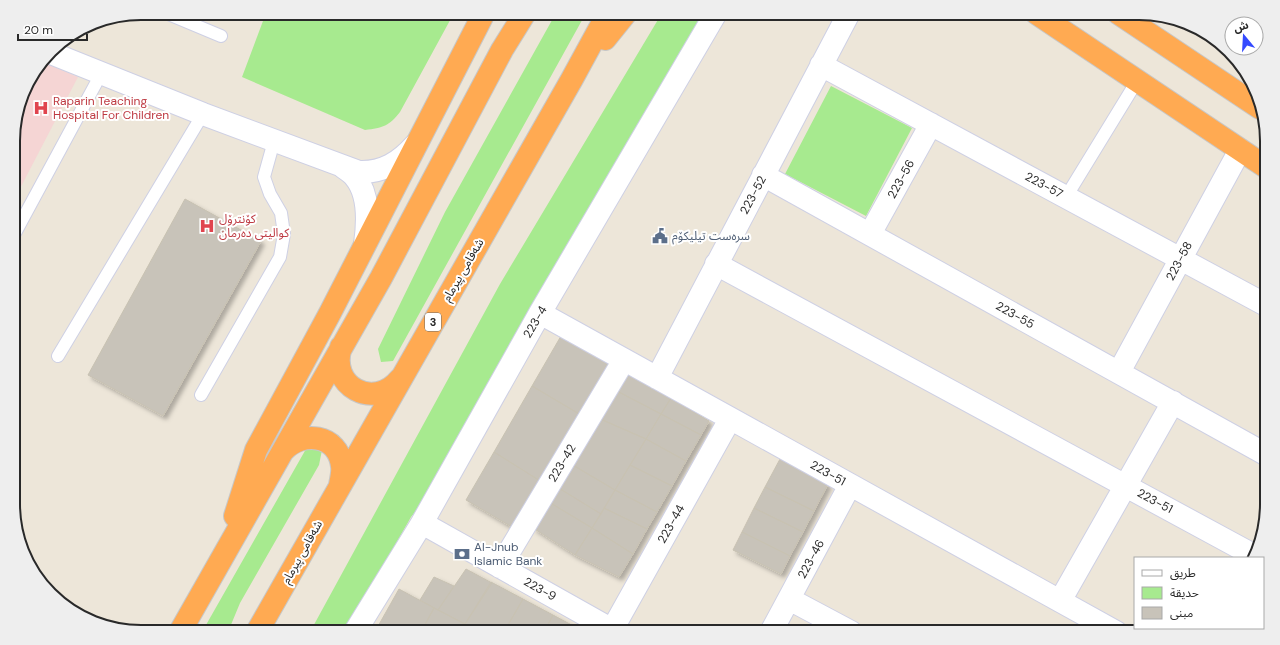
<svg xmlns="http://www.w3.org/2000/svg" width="1280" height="645" font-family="'DM Sans','Noto Sans Arabic',sans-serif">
  <defs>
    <filter id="shadow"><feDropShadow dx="3.5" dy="3.5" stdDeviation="2" flood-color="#0004"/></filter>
  </defs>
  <rect width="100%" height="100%" fill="#ede6d9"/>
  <path fill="#f5d5d4" d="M43 62 78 77 13 202V132L26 84Z"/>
  <path fill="#a7ea8f" d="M266 13H454L400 112C389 126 383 128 365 130L242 77Z
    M556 13H586L393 361 381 362 378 349 445 212Z
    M662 13H710L433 490 411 517 346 632H310L500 284Z
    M831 86 912 128 866 216 785 174Z
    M315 446 322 450 319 465 240 603 228 632H202L306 449Z"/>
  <path fill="#c8c3b9" stroke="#c8c2b2" filter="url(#shadow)" d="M185 199 261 241 163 416 88 375Z
    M561 336 617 368 586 418 532 386Z
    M626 372 671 398 661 414 615 390Z
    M532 386 586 418 545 484 494 452Z
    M615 390 661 414 646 439 598 418Z
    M671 398 709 421 701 435 661 414Z
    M661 414 701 435 686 461 646 439Z
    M598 418 646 439 615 490 571 464Z
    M646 439 686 461 672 486 630 465Z
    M494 452 545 484 517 530 466 500Z
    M780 459 828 484 814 511 765 487Z
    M571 464 615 490 601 514 557 487Z
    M630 465 672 486 657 512 615 490Z
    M557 487 601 514 592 528 549 502Z
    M765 487 814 511 803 532 754 508Z
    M615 490 657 512 647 529 604 508Z
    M549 502 592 528 575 555 533 528Z
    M604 508 647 529 633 554 592 528Z
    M754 508 803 532 790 556 742 532Z
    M592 528 633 554 619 577 575 555Z
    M742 532 790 556 781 574 733 550Z
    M466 569 492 583 465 624 438 610Z
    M434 577 454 586 438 610 420 600Z
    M491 582 523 599 504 632H478L465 624Z
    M399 589 434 608 421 632H384L377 628Z
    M523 599 553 615 544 632H504Z
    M434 608 465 624 461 632H421Z
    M553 615 583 631 544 632Z
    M465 624 478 632H461Z"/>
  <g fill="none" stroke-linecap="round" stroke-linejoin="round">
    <defs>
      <path id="lane" d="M166 13 221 36
        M1066 197 1137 81
        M14 235 101 74
        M58 356 203 114
        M201 395 280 257 284 234 281 213 270 194 264 177 274 141"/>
      <path id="street" d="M51 53 203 114 359 172C383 173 400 162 415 145
        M821 65 1266 305
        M343 167C347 170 352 173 355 177 370 195 368 223 365 244
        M763 175 1267 455
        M870 234 931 124
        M716 264 1255 556
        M540 313 1116 632
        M1119 372 1240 150
        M657 378 849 13
        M422 523 616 632
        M500 567 624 360
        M789 599 851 632
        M1060 601 1173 402
        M612 630 730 419
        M355 632 422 523 540 313 716 13
        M771 632 850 485"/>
      <path id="highway" d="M1036 13 1266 167
        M1118 13 1260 108
        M605 39 626 13
        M341 347C328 386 374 411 400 379
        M283 451C302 430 338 434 342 466 343 472 341 479 340 485
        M235 516 256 450 330 313 484 13
        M180 632 381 278 502 50 525 13
        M257 632 572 79 608 13"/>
    </defs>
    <use href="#lane" stroke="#ced0e4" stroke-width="14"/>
    <use href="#street" stroke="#ced0e4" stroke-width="24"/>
    <use href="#highway" stroke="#c7c7c7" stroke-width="24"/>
    <use href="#lane" stroke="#fff" stroke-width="12"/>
    <use href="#street" stroke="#fff" stroke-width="22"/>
    <use href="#highway" stroke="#ffaa52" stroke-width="22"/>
  </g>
  <defs>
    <symbol id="hospital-bare" viewBox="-9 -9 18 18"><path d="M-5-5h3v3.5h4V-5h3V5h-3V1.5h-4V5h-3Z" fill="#e0444e" stroke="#fff" stroke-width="2.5" paint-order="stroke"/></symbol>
    <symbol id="civic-bare" viewBox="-9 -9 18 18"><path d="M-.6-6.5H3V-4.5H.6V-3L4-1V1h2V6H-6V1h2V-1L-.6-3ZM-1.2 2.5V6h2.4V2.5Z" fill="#5c6f8a" stroke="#fff" stroke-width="2.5" paint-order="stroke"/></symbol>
    <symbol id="bank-bare" viewBox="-9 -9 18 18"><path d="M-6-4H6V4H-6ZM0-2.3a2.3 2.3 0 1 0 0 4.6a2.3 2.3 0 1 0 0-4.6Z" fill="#5c6f8a" stroke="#fff" stroke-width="2.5" paint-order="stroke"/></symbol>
  </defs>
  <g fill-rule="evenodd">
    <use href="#hospital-bare" x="30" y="97" width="22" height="22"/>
    <use href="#hospital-bare" x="196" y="215" width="22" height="22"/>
    <use href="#civic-bare" x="649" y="225" width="22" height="22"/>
    <use href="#bank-bare" x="451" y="543" width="22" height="22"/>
  </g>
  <g text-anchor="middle" stroke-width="4" stroke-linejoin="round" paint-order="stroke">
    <rect fill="#fff" stroke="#696969" stroke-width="1" x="425" y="313" width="16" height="18" rx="3"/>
    <g font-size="11" font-weight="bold" fill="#292929">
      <text x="433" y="326">3</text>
    </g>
    <g font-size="12" fill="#be3a42" stroke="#fff" text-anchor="start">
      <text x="53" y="105">Raparin Teaching<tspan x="53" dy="14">Hospital For Children</tspan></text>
      <text x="219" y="223">کۆنترۆل<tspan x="219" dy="14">کوالیتی دەرمان</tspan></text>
    </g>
    <g font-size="12" fill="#292929" stroke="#fff">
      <text transform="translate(901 179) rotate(-61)" y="4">223-56</text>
      <text transform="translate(1044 185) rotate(28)" y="4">223-57</text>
      <text transform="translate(753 195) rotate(-62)" y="4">223-52</text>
      <text transform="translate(1179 261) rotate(-62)" y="4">223-58</text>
      <text transform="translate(463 270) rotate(-60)" y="4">شەقامی پیرمام</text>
      <text transform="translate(1015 315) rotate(29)" y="4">223-55</text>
      <text transform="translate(535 322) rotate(-60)" y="4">223-4</text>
      <text transform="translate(562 463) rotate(-59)" y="4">223-42</text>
      <text transform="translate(828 473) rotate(29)" y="4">223-51</text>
      <text transform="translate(1155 501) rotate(28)" y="4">223-51</text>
      <text transform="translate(671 524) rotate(-61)" y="4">223-44</text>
      <text transform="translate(302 552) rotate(-61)" y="4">شەقامی پیرمام</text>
      <text transform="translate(811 559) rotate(-62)" y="4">223-46</text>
      <text transform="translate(540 589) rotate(29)" y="4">223-9</text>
    </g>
    <g font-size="12" fill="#4e5e75" stroke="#fff" text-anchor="start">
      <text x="672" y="240">سره‌ست تیلیکۆم</text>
      <text x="474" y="551">Al-Jnub<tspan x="474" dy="14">Islamic Bank</tspan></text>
    </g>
  </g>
  <path d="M0 0H1280V645H0ZM141 20H1139A121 121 0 0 1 1260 141V504A121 121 0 0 1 1139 625H141A121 121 0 0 1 20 504V141A121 121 0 0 1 141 20Z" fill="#eee" fill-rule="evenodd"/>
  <path fill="none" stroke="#292929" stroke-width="2" d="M141 20H1139A121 121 0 0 1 1260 141V504A121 121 0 0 1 1139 625H141A121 121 0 0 1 20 504V141A121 121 0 0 1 141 20Z"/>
  <rect x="1134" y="557" width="130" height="72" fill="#ffffff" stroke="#a9a9a9"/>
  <rect x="1142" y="570" width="20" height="6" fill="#ffffff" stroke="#a9a9a9"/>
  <text x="1170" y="577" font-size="12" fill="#292929">طريق</text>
  <rect x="1142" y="587" width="20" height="12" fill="#a7ea8f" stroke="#a9a9a9"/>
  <text x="1170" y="597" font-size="12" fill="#292929">حديقة</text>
  <rect x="1142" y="607" width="20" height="12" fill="#c8c3b9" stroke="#a9a9a9"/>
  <text x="1170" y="617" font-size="12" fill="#292929">مبنى</text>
  <g transform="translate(1244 36) rotate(342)"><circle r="19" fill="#ffffff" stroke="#a9a9a9"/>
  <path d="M0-3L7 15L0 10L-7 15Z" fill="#344aff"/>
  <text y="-6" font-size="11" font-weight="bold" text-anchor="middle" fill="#292929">ش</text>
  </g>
  <path d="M18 34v6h69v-6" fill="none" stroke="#292929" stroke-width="2"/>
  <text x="24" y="34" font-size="12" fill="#292929" stroke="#ffffff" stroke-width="3" paint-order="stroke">20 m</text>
</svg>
